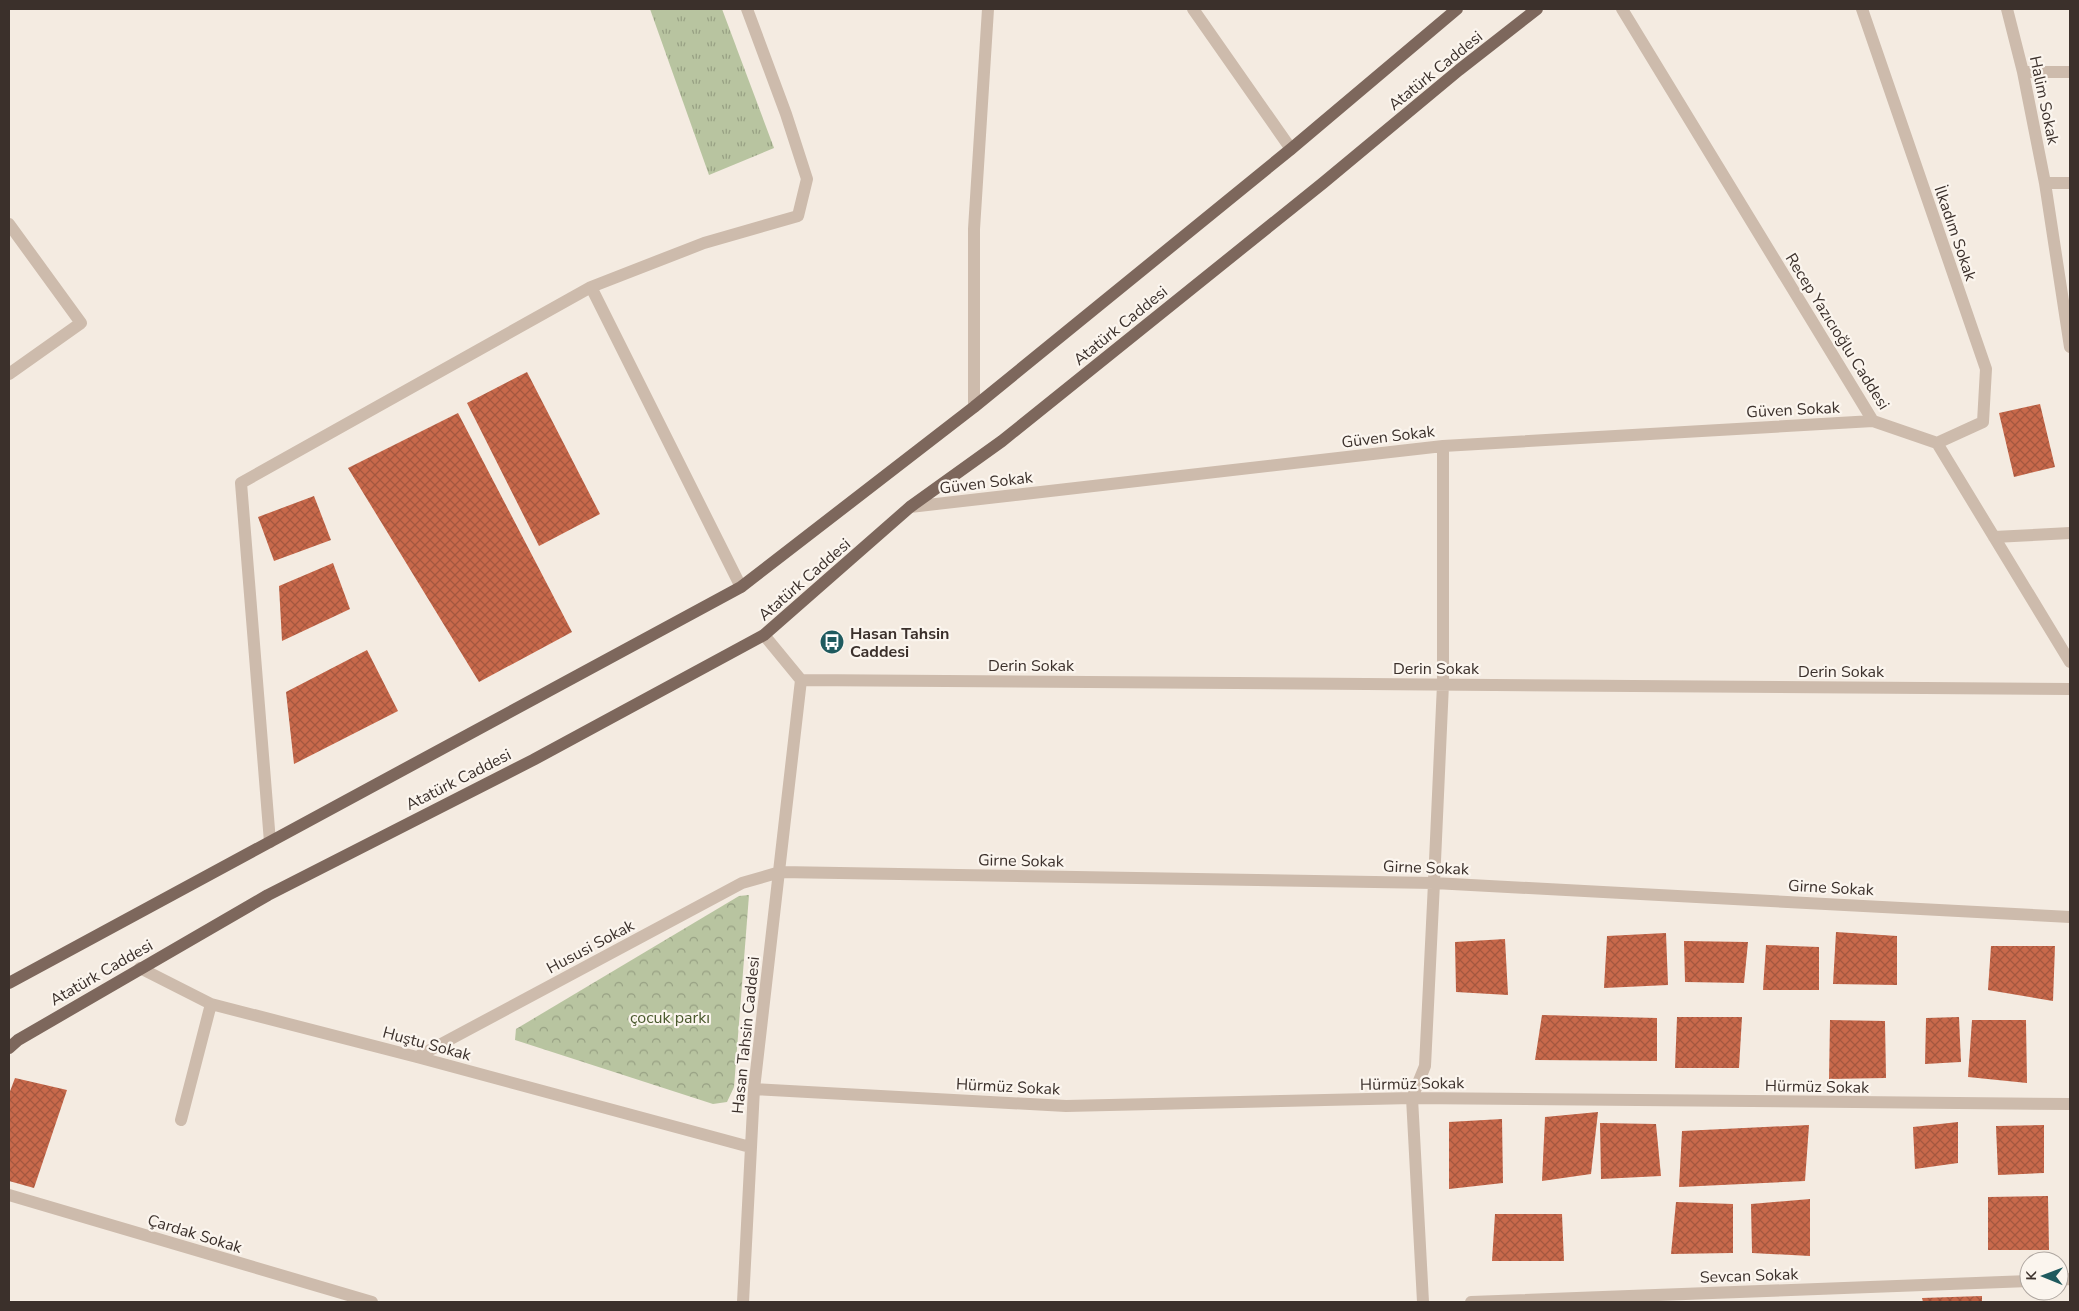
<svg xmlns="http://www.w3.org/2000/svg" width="2079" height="1311" font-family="'Nunito Sans',sans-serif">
  <defs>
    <pattern id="grass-tufts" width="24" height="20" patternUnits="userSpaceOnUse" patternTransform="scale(1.25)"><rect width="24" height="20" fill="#b8c4a0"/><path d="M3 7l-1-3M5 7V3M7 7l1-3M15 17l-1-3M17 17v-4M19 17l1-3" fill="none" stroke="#97a083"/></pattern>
    <pattern id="park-crowns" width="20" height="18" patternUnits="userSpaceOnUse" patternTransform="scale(1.25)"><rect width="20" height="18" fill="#b8c4a0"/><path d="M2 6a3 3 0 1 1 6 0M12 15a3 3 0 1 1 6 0" fill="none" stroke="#97a083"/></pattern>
    <pattern id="building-cross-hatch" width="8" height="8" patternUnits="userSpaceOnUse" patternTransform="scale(1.25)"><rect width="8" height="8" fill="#c8694b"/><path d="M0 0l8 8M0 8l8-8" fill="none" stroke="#a4573f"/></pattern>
  </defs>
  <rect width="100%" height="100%" fill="#f4ebe1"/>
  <path fill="url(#grass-tufts)" d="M650 9H722L774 148 709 175Z"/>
  <path fill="url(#park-crowns)" d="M749 895 734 1087 727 1102 713 1104 515 1040 516 1029 739 896Z"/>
  <path fill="url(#building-cross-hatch)" d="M527 372 600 514 539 546 467 403Z
    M2040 404 2055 467 2014 477 1999 413Z
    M458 413 572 632 479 682 348 468Z
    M314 496 331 540 274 561 258 517Z
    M333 563 350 609 282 641 279 586Z
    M367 650 398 711 294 764 286 692Z
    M1836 932 1897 936V985L1833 984Z
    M1666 933 1668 985 1604 988 1607 936Z
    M1505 939 1508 995 1456 992 1455 942Z
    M1684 941 1748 942 1744 983 1685 982Z
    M1766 945 1819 947V990H1763Z
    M1991 946H2055L2053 1001 1988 990Z
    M1542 1015 1657 1018V1061L1535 1060Z
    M1677 1017H1742L1739 1068H1675Z
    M1959 1017 1961 1062 1925 1064 1926 1018Z
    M1830 1020 1885 1021 1886 1078 1829 1079Z
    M1972 1020H2026L2027 1083 1968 1077Z
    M15 1078 67 1090 34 1188 9 1181V1094Z
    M1598 1112 1591 1174 1542 1181 1545 1117Z
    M1502 1119 1503 1183 1449 1189V1122Z
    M1958 1122V1163L1915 1169 1913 1127Z
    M1600 1123 1656 1124 1661 1176 1601 1179Z
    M1809 1125 1805 1181 1679 1187 1682 1131Z
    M2044 1125V1173L1998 1175 1996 1126Z
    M2048 1196 2049 1250H1988V1197Z
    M1810 1199V1256L1752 1253 1751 1204Z
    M1676 1202 1733 1204V1253L1671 1254Z
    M1495 1214H1562L1564 1261H1492Z
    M1982 1296V1302H1923L1922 1298Z"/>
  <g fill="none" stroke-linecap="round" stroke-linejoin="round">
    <path stroke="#cdbbac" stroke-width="12" d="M1193 9 1291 149
      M1622 9 1873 421 1937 443 2070 662
      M1862 9 1986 369 1983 422 1937 443
      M2007 9 2023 72 2045 183 2070 347
      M2023 72H2070
      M2045 183H2070
      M9 224 81 323 9 374
      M591 287 741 587
      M974 407V229L988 9
      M910 507 1443 446 1873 421
      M1994 537 2070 533
      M801 680 2070 689
      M270 842 241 483 591 287 704 243 798 216 807 179 786 114 747 9
      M140 968 211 1004 417 1057 750 1147
      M417 1057 742 883 780 872 1434 883 2070 917
      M754 1089 1066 1106 1412 1098 2070 1104
      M181 1120 211 1004
      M9 1195 372 1302
      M2059 1280 2070 1279
      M743 1302 754 1089 801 680 764 635
      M1423 1302 1412 1098 1425 1066 1434 883 1443 684V446
      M1471 1302 2029 1281"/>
    <path stroke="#7d675c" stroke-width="12" d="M9 983 741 587 974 407 1291 149 1457 9
      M9 1048 18 1040 268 895 533 760 764 635 910 507 1002 441 1323 183 1459 70 1537 9"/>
  </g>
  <defs>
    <symbol id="bus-disc" viewBox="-11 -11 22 22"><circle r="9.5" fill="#1f5a5e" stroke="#fbf5ee"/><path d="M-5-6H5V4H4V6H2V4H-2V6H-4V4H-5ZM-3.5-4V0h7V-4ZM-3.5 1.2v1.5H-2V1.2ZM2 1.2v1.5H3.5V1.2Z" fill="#fff"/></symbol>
  </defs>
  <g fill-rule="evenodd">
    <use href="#bus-disc" x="818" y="628" width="28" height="28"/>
  </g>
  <g text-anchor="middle" stroke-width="4.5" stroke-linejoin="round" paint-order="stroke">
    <g font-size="16" fill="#3b302b" stroke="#fbf5ee">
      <text transform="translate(1435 70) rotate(-39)" y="6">Atatürk Caddesi</text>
      <text transform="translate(2045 100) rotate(78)" y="6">Halim Sokak</text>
      <text transform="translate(1956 233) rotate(71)" y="6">İlkadım Sokak</text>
      <text transform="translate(1120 325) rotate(-39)" y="6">Atatürk Caddesi</text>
      <text transform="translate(1838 331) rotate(58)" y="6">Recep Yazıcıoğlu Caddesi</text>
      <text transform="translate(1793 409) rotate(-3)" y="6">Güven Sokak</text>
      <text transform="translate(1388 436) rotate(-7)" y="6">Güven Sokak</text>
      <text transform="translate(986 482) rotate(-7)" y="6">Güven Sokak</text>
      <text transform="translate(804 579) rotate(-41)" y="6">Atatürk Caddesi</text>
      <text x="1031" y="671">Derin Sokak</text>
      <text x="1436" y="674">Derin Sokak</text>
      <text x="1841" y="677">Derin Sokak</text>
      <text transform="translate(458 779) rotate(-27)" y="6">Atatürk Caddesi</text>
      <text transform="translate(1021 860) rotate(1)" y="6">Girne Sokak</text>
      <text transform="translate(1426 867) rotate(2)" y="6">Girne Sokak</text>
      <text transform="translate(1831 887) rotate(3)" y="6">Girne Sokak</text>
      <text transform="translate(590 946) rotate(-28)" y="6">Hususi Sokak</text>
      <text transform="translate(101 972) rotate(-30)" y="6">Atatürk Caddesi</text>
      <text transform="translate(745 1035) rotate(-84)" y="6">Hasan Tahsin Caddesi</text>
      <text transform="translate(427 1043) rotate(15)" y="6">Huştu Sokak</text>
      <text transform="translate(1412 1083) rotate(-1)" y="6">Hürmüz Sokak</text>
      <text transform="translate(1008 1086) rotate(3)" y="6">Hürmüz Sokak</text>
      <text transform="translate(1817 1086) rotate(1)" y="6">Hürmüz Sokak</text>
      <text transform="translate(195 1233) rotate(17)" y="6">Çardak Sokak</text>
      <text transform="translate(1749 1275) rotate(-2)" y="6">Sevcan Sokak</text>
    </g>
    <g font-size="16" font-weight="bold" fill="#3b302b" stroke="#fbf5ee" text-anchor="start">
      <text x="850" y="639">Hasan Tahsin<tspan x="850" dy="18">Caddesi</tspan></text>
    </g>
    <g font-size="16" fill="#4a5a2e" stroke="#fbf5ee">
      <text x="670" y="1023">çocuk parkı</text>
    </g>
  </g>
  <rect width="2079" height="1311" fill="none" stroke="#3b302b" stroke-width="20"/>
  <g transform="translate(2044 1276) rotate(271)"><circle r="24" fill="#fbf5ee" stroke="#aea6a0"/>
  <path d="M0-4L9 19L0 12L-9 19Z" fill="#1f5a5e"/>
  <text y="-8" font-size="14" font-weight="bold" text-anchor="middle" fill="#3b302b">K</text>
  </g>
</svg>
